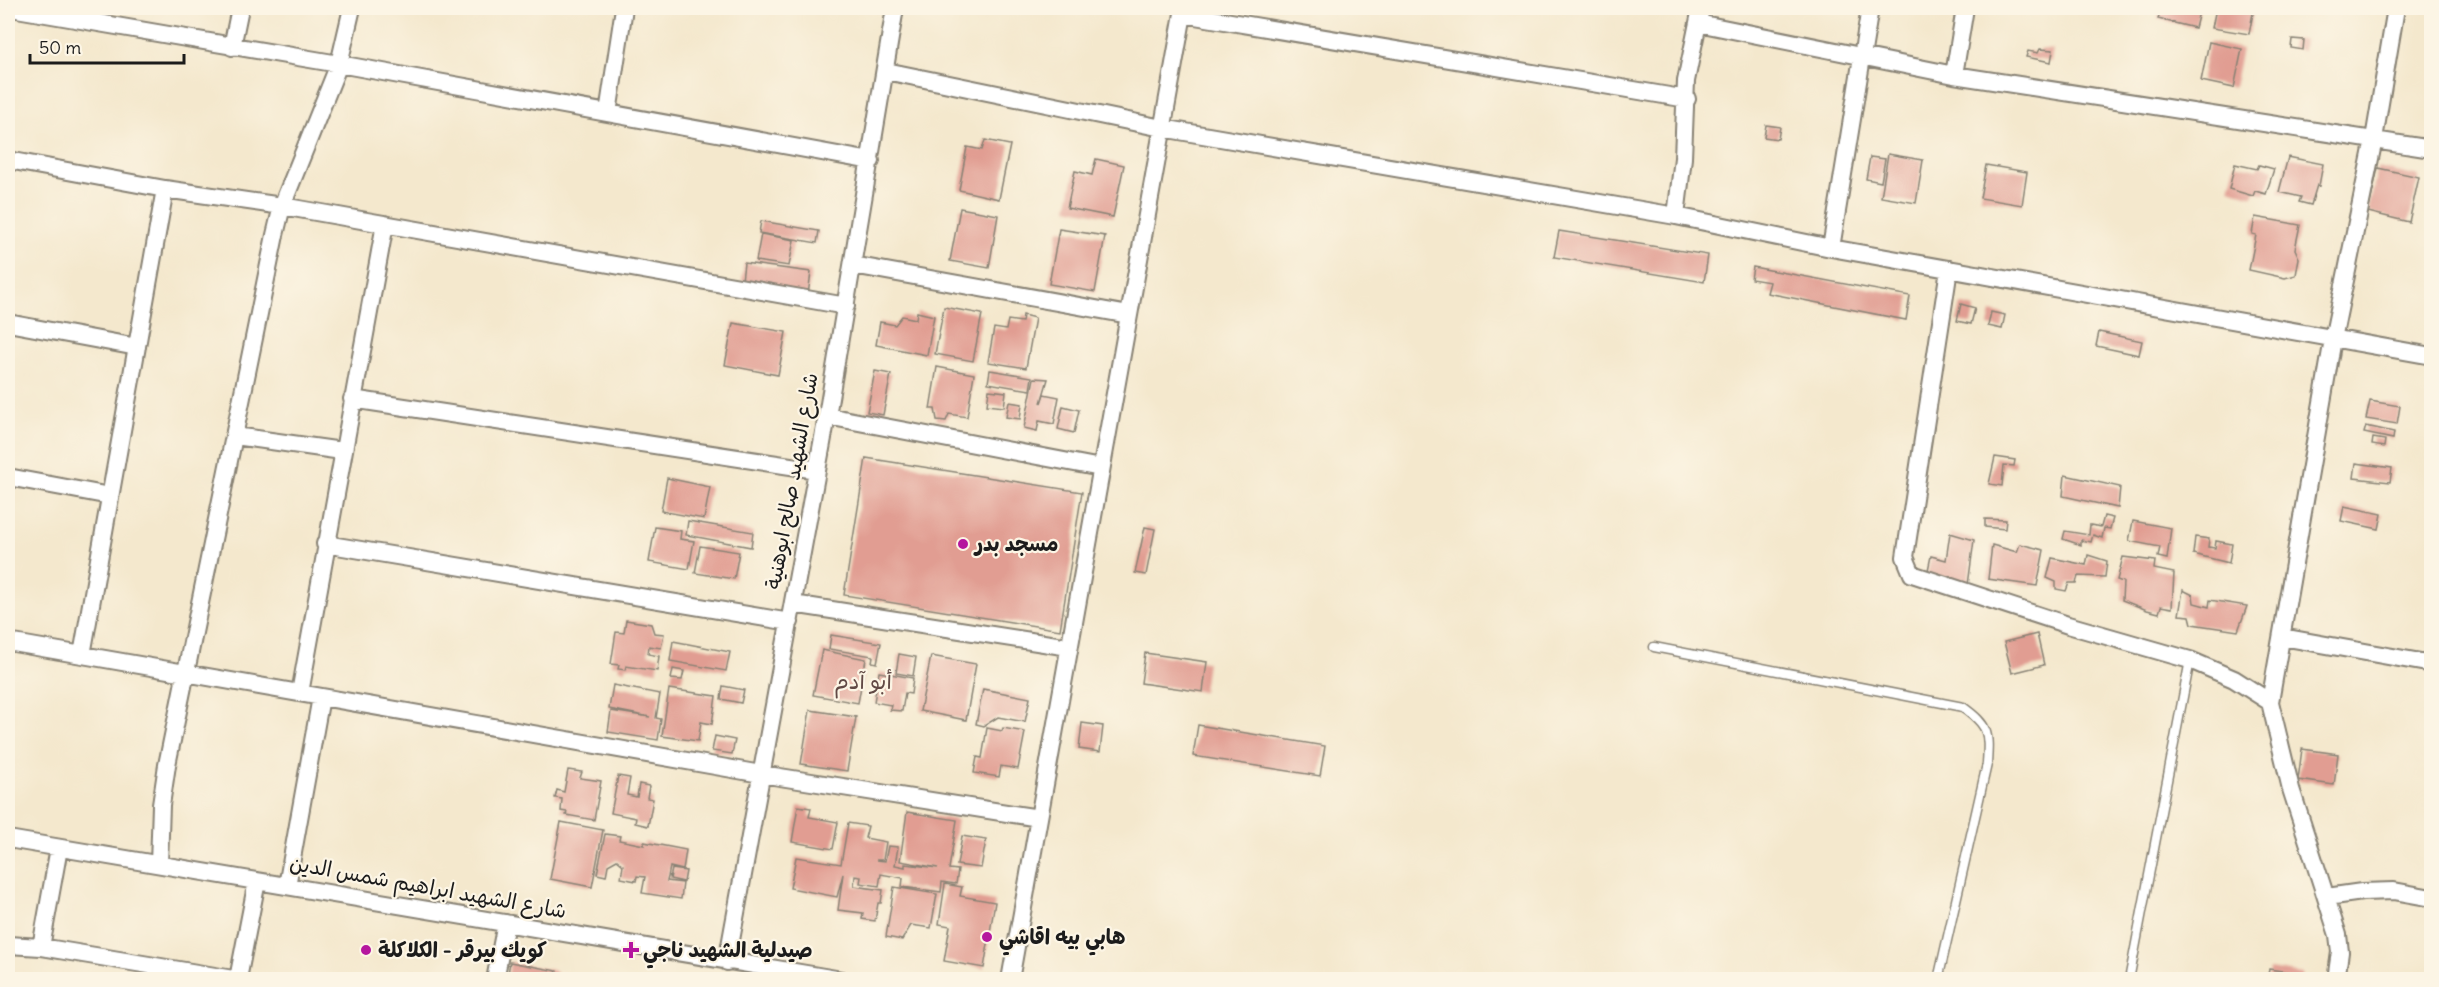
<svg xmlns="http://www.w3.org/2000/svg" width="2439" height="987" font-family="Delius,'Playpen Sans Arabic',sans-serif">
  <rect width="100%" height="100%" fill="#fcf5e5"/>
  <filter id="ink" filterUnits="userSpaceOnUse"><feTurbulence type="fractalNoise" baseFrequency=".0167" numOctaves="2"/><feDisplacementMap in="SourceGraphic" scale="12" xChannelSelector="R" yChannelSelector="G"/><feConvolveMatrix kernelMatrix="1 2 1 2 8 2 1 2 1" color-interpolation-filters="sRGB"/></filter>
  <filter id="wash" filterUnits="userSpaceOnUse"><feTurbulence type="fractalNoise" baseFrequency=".008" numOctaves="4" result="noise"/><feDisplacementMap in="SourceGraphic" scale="24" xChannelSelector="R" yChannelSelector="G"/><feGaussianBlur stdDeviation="1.35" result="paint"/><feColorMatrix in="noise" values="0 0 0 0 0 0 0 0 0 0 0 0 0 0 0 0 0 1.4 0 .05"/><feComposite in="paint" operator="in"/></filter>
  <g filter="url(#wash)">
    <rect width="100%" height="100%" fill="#f4e8cd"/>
    <g id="blocks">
      <path fill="#e19d92" d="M2161 8H2200L2195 28 2158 19Z
        M2216 8H2254L2249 34 2212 28Z
        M2292 39 2304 40 2303 50 2291 48Z
        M2209 42 2242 49 2234 88 2201 81Z
        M2040 49 2053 50 2051 62 2026 57 2028 51 2038 53Z
        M1766 125 1780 127 1778 139 1764 137Z
        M985 140 1010 145 999 199 959 190 967 147 982 150Z
        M1888 154 1923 160 1916 203 1881 197Z
        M1870 157 1885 159 1881 182 1866 179Z
        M2288 157 2323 164 2319 186 2317 185 2311 205 2299 202 2301 197 2279 192Z
        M1096 159 1124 165 1113 217 1067 208 1075 171 1092 175Z
        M2235 164 2257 169 2259 165 2274 169 2266 194 2255 191 2253 196 2229 189Z
        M1986 165 2027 172 2022 205 1980 198Z
        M2378 168 2419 177 2409 222 2368 212Z
        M960 208 998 215 989 268 950 261Z
        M2255 217 2300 225 2295 249 2299 258 2296 275 2285 278 2249 270 2256 235 2252 234Z
        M761 221 819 231 817 243 759 233Z
        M1059 229 1105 236 1095 292 1049 284Z
        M1559 231 1708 255 1704 282 1554 257Z
        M761 234 794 240 789 266 756 261Z
        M744 263 811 272 808 295 742 281Z
        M1753 267 1910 296 1906 320 1767 293 1770 282 1751 279Z
        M1961 304 1975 308 1971 324 1957 321Z
        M944 307 982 314 973 361 935 354Z
        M917 312 934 316 927 355 876 345 880 322 895 325 902 316 916 319Z
        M1991 312 2005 315 2002 329 1988 326Z
        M1023 315 1035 318 1026 368 988 362 994 328 1006 330 1008 320 1022 322Z
        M733 323 786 332 778 375 725 365Z
        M2099 332 2142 341 2139 355 2096 346Z
        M937 367 974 374 967 417 949 414 946 421 937 420 935 409H930Z
        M990 370 1032 377 1030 390 988 383Z
        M875 371 891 374 883 415 867 412Z
        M1034 378 1048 379 1041 403 1044 394 1059 397 1054 424 1039 421 1037 431 1024 428Z
        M989 390 1006 392 1004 407 987 405Z
        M2370 401 2400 406 2397 424 2366 419Z
        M1009 402 1022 404 1020 419 1006 417Z
        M1063 406 1079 410 1074 433 1058 429Z
        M2366 426 2394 432 2393 439 2364 433Z
        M2373 438 2385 440 2384 447 2372 445Z
        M1995 457 2015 460 2014 466 2004 465 2002 486 1989 484Z
        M866 458 1082 492 1060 630 844 595Z
        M2356 463 2392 468 2390 482 2354 478Z
        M2065 475 2120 487 2118 508 2063 496Z
        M667 478 710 487 704 519 661 511Z
        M2344 506 2382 514 2379 529 2341 521Z
        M2104 516 2113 518 2110 529 2104 528 2102 538 2093 535 2091 542 2081 540V545L2063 539 2065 531 2089 535 2090 525 2101 527Z
        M1985 519 2006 520 2005 529 1985 527Z
        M688 521 753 532 751 547 686 535Z
        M2133 521 2171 528 2167 559 2158 557 2160 547 2129 541Z
        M655 527 681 531 680 539 694 541 689 569 649 562Z
        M1145 527 1155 529 1146 575 1135 573Z
        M1950 533 1974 540 1968 585 1927 575 1931 556 1946 560Z
        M2195 537 2209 539 2208 547 2215 548 2216 541 2232 544 2229 563 2193 554Z
        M2020 544 2044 550 2037 586 1988 579 1992 545 2017 552Z
        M700 546 739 552 734 579 695 573Z
        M2088 555 2107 561 2105 577 2078 576 2076 583H2069L2066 591 2056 589V582L2047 578 2052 558 2086 565Z
        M2123 557 2155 561 2154 569 2174 573 2172 608 2161 606 2159 613 2147 610 2122 600 2123 582 2117 580Z
        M2183 590 2193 595 2194 603 2209 607 2210 600 2247 606 2238 631 2192 624 2190 616 2179 615Z
        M626 620 651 624 654 633 664 634 661 648 649 646 648 654 659 656 657 671 626 666 625 670 618 669 619 665 611 664 616 632 624 633Z
        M2037 634 2044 665 2012 673 2004 642Z
        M831 635 881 643 877 663 872 662 873 656 829 649Z
        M673 641 730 652 726 671 670 661Z
        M822 650 866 659 858 703 813 695Z
        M1145 653 1207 662 1203 692 1141 683Z
        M899 654 916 657 913 676 896 673Z
        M931 656 976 664 966 720 920 711Z
        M673 669 684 671 682 680 671 679Z
        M879 672 913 678 911 694 905 693 902 711 890 710 891 705 874 702Z
        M613 685 660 694 656 718 661 719 658 740 608 732 611 711 650 717 609 709Z
        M723 686 744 690 741 703 721 699Z
        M669 689 716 696 712 724 701 722 698 741 662 736Z
        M983 689 1030 698 1025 722 998 717 984 726 976 724Z
        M810 710 856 717 847 771 801 764Z
        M1082 723 1103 726 1100 752 1079 749Z
        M1198 725 1325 746 1320 776 1193 756Z
        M987 728 1002 731 1003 728 1025 732 1018 769 1001 766 999 777 974 773 977 757 982 758Z
        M715 736 735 740 732 754 712 751Z
        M2302 749 2338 754 2334 785 2298 780Z
        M568 770 582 772 580 778 601 781 594 820 566 815 567 812 561 811 562 799 555 798 557 790 564 792Z
        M618 776 630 778 627 795 637 797 639 784 649 786 647 798 653 799 648 826 635 823 636 818 611 813Z
        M798 806 811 808 809 817 838 822 833 849 792 842Z
        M907 812 957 820 949 869 958 870 956 884 942 882 941 892 902 887 903 878 881 874 879 886 860 883 861 877 855 876 854 886 883 890 881 903H878L875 921 862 919 863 913 838 910 843 874 837 897 790 888 796 857 841 864 848 823 868 826 865 838 886 842 883 860H876L885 861 888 846 898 847 895 865 905 867V864L938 868 900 861Z
        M561 822 603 830 592 887 550 879Z
        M605 834 620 836 619 840 644 845V842L686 850 683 870 670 867 668 877 667 881 683 883 681 899 642 893 645 877 637 876 636 881 621 878 623 865 617 860 608 865 606 876 597 874Z
        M962 836 986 840 981 868 957 865Z
        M672 869 686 871 684 882 670 879Z
        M945 884 962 887 960 896 995 902 984 968 944 961 950 926 939 924Z
        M894 887 937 894 931 928 911 925 902 940 886 937Z
        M510 962 557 971 555 980H507Z
        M2269 969 2302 974 2301 980H2267Z"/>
    </g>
  </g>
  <g filter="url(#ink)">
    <use href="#blocks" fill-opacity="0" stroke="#888274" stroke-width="1.5"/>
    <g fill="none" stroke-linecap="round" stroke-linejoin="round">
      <defs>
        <path id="lane" d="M1654 647 1963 707C1989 726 1989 732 1987 764L1938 980
          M2129 980 2190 660"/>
        <path id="street" d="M11 8 339 64 871 161
          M1183 14 1687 99
          M1698 23 1954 75 2432 149
          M232 47 240 8
          M886 71 1162 128 1676 216 1831 248 2432 356
          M1954 75 1965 8
          M608 113 624 8
          M8 160 165 189 282 206 846 306
          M1676 216 1683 158 1686 81 1701 8
          M1831 248 1870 8
          M853 265 1129 315
          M1949 269 1905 557 1912 574 2068 625 2190 660 2234 679 2270 702
          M8 323 137 347
          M352 399 817 470
          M827 416 1101 468
          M235 436 342 451
          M8 477 110 496
          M325 544 790 622
          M793 604 1069 647
          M2282 637 2432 664
          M8 642 761 774 1039 818
          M82 655 165 189
          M300 693 385 224
          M8 839 842 980
          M159 864 161 805 167 765 275 235 282 206 339 64 352 8
          M287 886 321 697
          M2327 897 2362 892 2394 891 2432 898
          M8 945 41 947 239 980
          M41 947 59 848
          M727 962 827 416 895 8
          M238 979 257 881
          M495 980 506 923
          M1010 980 1184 8
          M2336 980 2340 952 2338 935 2291 789 2270 702 2333 339 2374 139 2396 8"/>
      </defs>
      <use href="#lane" stroke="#888274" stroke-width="11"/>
      <use href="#street" stroke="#888274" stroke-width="20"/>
      <use href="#lane" stroke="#fff" stroke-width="8"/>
      <use href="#street" stroke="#fff" stroke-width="16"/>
    </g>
  </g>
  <g fill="#b5179e" stroke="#fcf5e5" stroke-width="2">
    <circle cx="963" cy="544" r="6"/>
    <circle cx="987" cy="937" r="6"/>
    <circle cx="366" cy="950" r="6"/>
    <path d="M628 941h6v6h6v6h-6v6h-6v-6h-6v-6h6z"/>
  </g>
  <g text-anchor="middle" stroke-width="4.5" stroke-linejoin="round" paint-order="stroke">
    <g font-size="21" fill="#1c1c1c" stroke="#fcf5e5">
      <text transform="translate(792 481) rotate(-80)" y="7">شارع الشهيد صالح ابوهنية</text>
      <text transform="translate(428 887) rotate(10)" y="7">شارع الشهيد ابراهيم شمس الدين</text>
    </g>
    <g font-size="21" font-weight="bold" fill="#1c1c1c" stroke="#fcf5e5" text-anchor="start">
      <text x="975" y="551">مسجد بدر</text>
      <text x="999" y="944">هابي بيه اقاشي</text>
      <text x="378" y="957">كويك بيرقر - الكلاكلة</text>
      <text x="643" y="957">صيدلية الشهيد ناجي</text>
    </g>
    <g font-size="22" fill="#614945" stroke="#fcf5e5">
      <text x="863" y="689">أبو آدم</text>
    </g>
  </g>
  <rect width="2439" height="987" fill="none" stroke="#fcf5e5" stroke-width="30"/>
  <path d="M30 54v9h154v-9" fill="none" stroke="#1c1c1c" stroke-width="3"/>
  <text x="39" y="54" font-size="18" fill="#1c1c1c" stroke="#fcf5e5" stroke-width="4.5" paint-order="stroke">50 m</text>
</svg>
